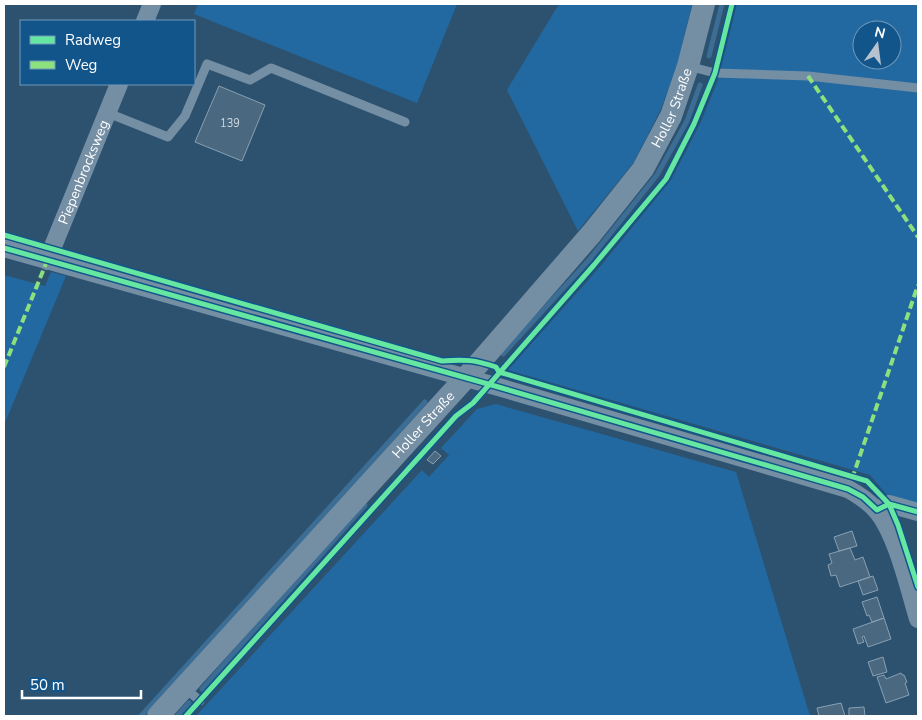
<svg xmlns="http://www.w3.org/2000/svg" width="922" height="720" font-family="'Nunito Sans',sans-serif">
  <rect width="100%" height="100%" fill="#2d5270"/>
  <path fill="#2269a1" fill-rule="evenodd" d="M198 4H457L417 103 194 14Z
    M559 4H692L677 67 660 111 634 162 578 231 507 90Z
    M737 4H918V505L888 496 870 475 508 370 599 268 671 180 700 124 718 80ZM862 30H892V60H862Z
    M51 272 66 276 4 425V275L45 286Z
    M496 404 736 472 810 716H196L422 470 429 477 449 455 441 448 477 409Z"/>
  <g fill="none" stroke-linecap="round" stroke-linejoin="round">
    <path stroke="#3c6d95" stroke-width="5" d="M709 56 722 4
      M503 354 589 260 657 175 687 121 700 85
      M202 689 365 505
      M141 716 425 402
      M177 716 189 703"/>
  </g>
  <path fill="#4a6880" stroke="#88a0b2" d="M219 86 265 105 242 161 195 142Z
    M435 451 441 456 433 464 427 460Z
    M852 531 857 546 839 551 834 537Z
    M850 548 855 560 863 557 870 577 840 587 836 575 831 576 828 565 832 563 829 554Z
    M873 576 878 590 863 595 858 581Z
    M877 597 884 618 872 622 869 615 867 616 862 602Z
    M884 618 891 639 868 647 864 636 862 637 864 642 858 644 853 629Z
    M883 657 887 672 873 676 868 662Z
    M901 673 902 675H904L907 682 905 683 909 695 886 703 877 677 884 675 886 679Z
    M841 703 845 716H819L817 708Z
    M864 707 865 716H849V708Z"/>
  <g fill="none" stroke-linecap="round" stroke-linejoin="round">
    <path stroke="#748ea4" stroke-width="9" d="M688 66 715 73 808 76 918 88
      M108 113 168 137 185 116 207 64 250 80 271 68 405 122
      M185 688 200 701"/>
    <g stroke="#748ea4" stroke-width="18">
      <path d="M145 21 152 4"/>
      <path d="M4 248 488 384 848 489C859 495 868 501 876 510 896 532 909 589 918 619"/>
      <path id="s1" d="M47 261 119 84"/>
      <path d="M877 510 889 504 918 512"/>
    </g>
    <path stroke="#748ea4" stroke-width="22" id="s2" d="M158 716 480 362 592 233 643 169 671 116 688 66 704 4"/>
    <path stroke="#8de07e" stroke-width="4" stroke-dasharray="8 4" stroke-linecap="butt" d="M808 76 918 237
      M4 367 47 261
      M852 479 918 285"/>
    <defs>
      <path id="cycleway" d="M4 235 442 361C465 359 475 360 496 367L499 372 867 481 889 504 898 525 918 587
        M4 248 488 384 848 489 863 497 877 510 889 504 918 512
        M186 716 456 416 473 403 594 265 666 179 694 124 715 73 732 4"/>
    </defs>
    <use href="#cycleway" stroke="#12558b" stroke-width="8"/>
    <use href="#cycleway" stroke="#66e7a1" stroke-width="5"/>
  </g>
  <g text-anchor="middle" stroke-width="4" stroke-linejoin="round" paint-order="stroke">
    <g font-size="11" fill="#d2d9df">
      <text x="230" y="127">139</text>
    </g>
    <g font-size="14" fill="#fff" stroke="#12558b">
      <text dy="5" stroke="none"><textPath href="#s2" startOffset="799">Holler Straße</textPath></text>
      <text dy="5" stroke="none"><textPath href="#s1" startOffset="96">Piepenbrocksweg</textPath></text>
      <text dy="5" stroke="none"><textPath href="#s2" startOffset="394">Holler Straße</textPath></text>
    </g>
  </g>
  <rect width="922" height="720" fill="none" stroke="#ffffff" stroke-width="10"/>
  <rect x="20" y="20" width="175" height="65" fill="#12558b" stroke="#7199b9"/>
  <rect x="30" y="36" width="25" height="8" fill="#66e7a1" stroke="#7199b9"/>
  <text x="65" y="45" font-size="15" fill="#ffffff">Radweg</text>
  <rect x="30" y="61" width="25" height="8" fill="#8de07e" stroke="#7199b9"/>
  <text x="65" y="70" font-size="15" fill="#ffffff">Weg</text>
  <g transform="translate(877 45) rotate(14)"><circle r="24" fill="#12558b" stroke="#7199b9"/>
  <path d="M0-4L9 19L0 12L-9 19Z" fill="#b6c2cd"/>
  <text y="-8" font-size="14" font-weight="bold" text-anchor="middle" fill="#ffffff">N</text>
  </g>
  <path d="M22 690v8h119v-8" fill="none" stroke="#ffffff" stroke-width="2.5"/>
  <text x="30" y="690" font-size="15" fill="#ffffff" stroke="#12558b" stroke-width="4" paint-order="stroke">50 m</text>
</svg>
